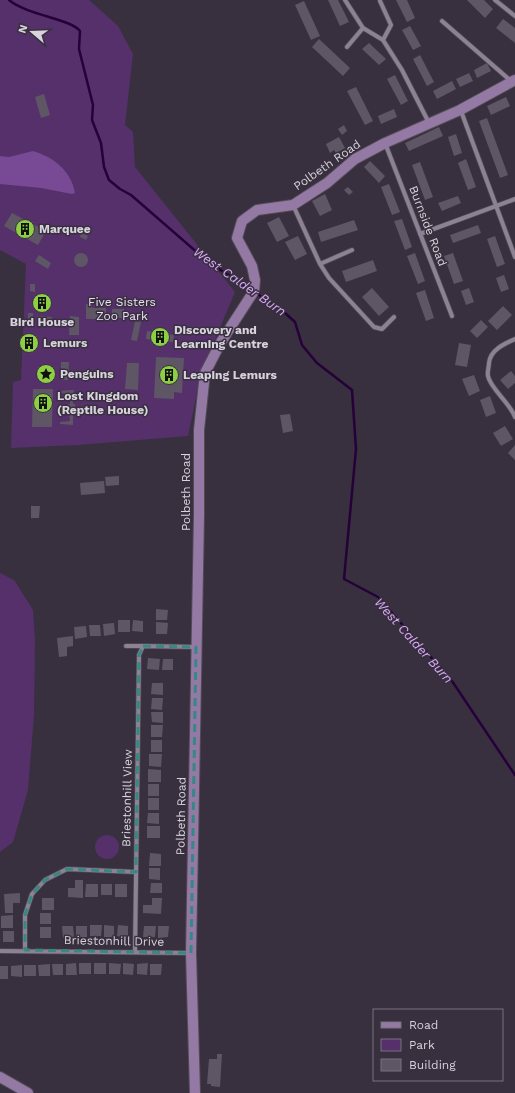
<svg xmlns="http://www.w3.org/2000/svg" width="515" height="1093" font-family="'Work Sans',sans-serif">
  <rect width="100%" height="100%" fill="#38303e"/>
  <path fill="#55306b" d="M0 0H89L118 26 133 54 125 125 133 132 135 167 235 292 201 373 188 436 78 445 11 448 13 382 21 380 26 264 0 250Z
    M0 573 14 580 33 610 35 641 34 715 28 790 13 842 0 852Z
    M95 847a12 12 0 1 1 24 0a12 12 0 1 1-24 0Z"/>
  <path fill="#784995" d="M33 151C53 157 71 170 75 193L72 194 41 188 0 184V156L9 157Z"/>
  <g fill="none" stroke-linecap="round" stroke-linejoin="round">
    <path stroke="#260139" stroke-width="2.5" d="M9 0C27 15 71 19 80 31L79 49 93 105 92 120 101 143 104 167 109 180 120 189 131 195 207 261 251 290
      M256 293 285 313 295 322 302 345 317 363 352 390 356 449 344 579 378 597 452 681 515 775"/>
  </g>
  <path fill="#5e5665" d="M328 0H338L349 22 340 26Z
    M396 0H407L415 18 407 22Z
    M467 0H484L493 9 485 18Z
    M304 1 320 36 311 40 295 5Z
    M503 19 515 28V43L496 28Z
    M410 26 421 46 413 50 402 30Z
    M319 39 350 68 343 76 312 47Z
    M369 43 386 59 379 65 362 49Z
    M420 55 434 82 427 86 413 59Z
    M487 63 491 71 477 78 474 70Z
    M469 73 473 81 460 87 456 79Z
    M395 75 408 101 401 105 387 79Z
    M452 81 456 89 437 99 433 91Z
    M356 87 373 121 365 125 347 91Z
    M44 94 50 115 41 118 35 97Z
    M506 97 510 106 491 115 487 106Z
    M394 109 397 117 381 124 378 116Z
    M487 118 508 175 500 178 479 121Z
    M344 125 347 131 342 135 338 129Z
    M439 127 443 136 409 151 405 143Z
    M456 134 462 153 454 156 448 137Z
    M339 137 345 148 336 153 334 150 330 153 326 144Z
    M466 159 476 187 468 190 458 163Z
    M370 161 385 176 379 183 364 167Z
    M420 162 433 197 425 200 412 165Z
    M389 184 400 212 392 215 381 187Z
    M348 187 353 192 349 195 344 190Z
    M325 194 332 210 320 216 312 201Z
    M458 196 461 203 442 211 438 203Z
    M12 213 46 231 38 245 4 226Z
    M279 217 289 236 277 242 267 223Z
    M402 219 412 247 405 250 394 221Z
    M354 220 358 230 321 242 318 232Z
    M478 225 481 233 453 243 450 235Z
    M81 233 88 236 86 240 80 237Z
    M298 236 307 254 295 260 285 242Z
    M495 236 505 264 497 267 487 239Z
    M74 260a7 7 0 1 1 14 0a7 7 0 1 1-14 0Z
    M415 253 425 281 418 284 407 256Z
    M453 253 463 281 454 284 444 256Z
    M39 255 51 263 48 269 35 261Z
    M373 260 377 271 346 282 342 271Z
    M504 275 509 289 501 292 496 278Z
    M30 284H35V292L30 291Z
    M372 288 389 307 379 316 362 297Z
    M469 288 474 302 466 305 461 291Z
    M425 290 434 318 426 321 416 293Z
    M39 296H45L44 310H38Z
    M86 304H92V308H106V319H86Z
    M503 306 512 315 497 330 488 321Z
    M112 309H124V318H112Z
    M28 313H33V327H28Z
    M37 316 52 317 51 327 37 326Z
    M70 316 79 317V335H69Z
    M481 320 488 327 477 338 470 331Z
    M135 321 141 322 137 341 131 340Z
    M147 331 174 335 173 342 146 339Z
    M459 343 471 345 467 367 455 365Z
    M156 357 184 358 182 393 174 392V399L154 398Z
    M61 362H69L68 380H61Z
    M127 363H139L138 390 125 389Z
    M511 371 515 376V383L508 389 500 380Z
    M474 375 480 391 469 396 462 379Z
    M33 389H53L52 427H32Z
    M71 390H74L73 404H75V410H73V425L60 424V422L70 421 68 404H70L71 394 60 393V391Z
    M490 396 496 413 486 417 480 400Z
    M290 414 293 431 283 433 280 415Z
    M505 426 513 439 501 446 493 433Z
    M515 445V460L508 453Z
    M119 476V485L106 486 105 477Z
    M104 481 105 493 81 495 80 483Z
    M31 506H40L39 518H31Z
    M156 609 168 610 167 620H156Z
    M118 620H130V632H118Z
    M133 620 143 621V632L132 631Z
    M156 622 168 623 167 634H156Z
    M114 623 115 634 104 636 103 624Z
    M89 625H100L101 636H90Z
    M86 626 87 637 75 639 74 627Z
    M73 636V646L67 647V656L59 657 57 638Z
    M148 658 160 659 159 670 147 669Z
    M163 659H173V670H162Z
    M152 683H163V695L151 694Z
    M152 698H163L162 710 151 709Z
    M151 712H163V723L152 722Z
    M151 725H163L162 737H151Z
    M151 740H162V752H151Z
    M149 754H162L161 767 149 766Z
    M148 769 161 770V782H148Z
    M148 784H159V796H148Z
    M148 798H159V810H148Z
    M148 813H159V824L147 823Z
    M147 826H160V838H147Z
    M150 853 161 854V866H149Z
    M149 868H160V880L149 879Z
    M75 880H83V898L68 897V888H75Z
    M151 883H162V893H150Z
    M86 884H98V897H85Z
    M101 884H112V895H101Z
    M115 884H127V897H115Z
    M20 893V903H13V913H5L4 894Z
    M42 898H54V910H42Z
    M152 898H162L161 914 143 913V905H152Z
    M40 913H51V924H40Z
    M13 915V928H1V916Z
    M90 925H102L101 936H90Z
    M104 925 114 926V937H104Z
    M118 925 128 926V938L117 936Z
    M62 926H73L74 937 63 938Z
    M76 926H87V937H76Z
    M144 926H156L155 937H143Z
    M158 926H169L168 937 158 938Z
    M40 927H51V938H40Z
    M3 931H14V942H3Z
    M76 963 77 975H66V964Z
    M79 963H91V974H79Z
    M94 963H106V974H94Z
    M109 963 121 964 120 974H109Z
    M123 963 134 964 133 975 123 974Z
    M148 963 147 975 137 974V964Z
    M50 964V976H39L38 965Z
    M52 964H63V975H53Z
    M150 964H162L161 975H150Z
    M22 965V977L11 976V966Z
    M24 965H36V976H24Z
    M0 966H8V979H0Z
    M217 1054H222L220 1087 211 1086V1084H207L209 1059H217Z"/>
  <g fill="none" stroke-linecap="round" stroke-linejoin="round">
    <defs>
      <path id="street" d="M345 0 363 28 383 40 402 70 429 123
        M495 0 515 16
        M380 1 391 25 383 40
        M442 21 511 81
        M347 47 363 28
        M461 111 515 257
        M385 143 452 316
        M293 205 320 264 329 278 374 327 382 329 394 317
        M420 234 515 199
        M320 264 352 250
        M515 339C504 344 490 350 489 363 489 367 487 372 488 376 490 388 510 403 515 417
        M126 646H143
        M25 950V915L32 894 45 880 67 869 136 872
        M0 951 191 953
        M135 952 139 655 143 646 196 647"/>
      <path id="secondary" d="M0 1077 28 1093
        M195 1093 191 953 199 515V430L205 373 221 342 254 291 255 280 252 266 237 238 242 221 257 210 293 205 327 183 355 159 385 143 460 110 515 80"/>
    </defs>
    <use href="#street" stroke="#534c57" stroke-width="5.5"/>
    <use href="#secondary" stroke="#534c57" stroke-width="12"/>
    <use href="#street" stroke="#8c8293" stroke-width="4"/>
    <use href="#secondary" stroke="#9479a4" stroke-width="10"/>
  </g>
  <path fill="none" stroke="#378884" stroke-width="3" stroke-dasharray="8 5" stroke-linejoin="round" d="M143 646 196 647 191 953 25 950V915L32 894 45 880 67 869 136 872 139 655Z"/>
  <defs>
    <symbol id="building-disc" viewBox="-11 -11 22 22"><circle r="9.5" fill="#8dce44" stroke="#38303e"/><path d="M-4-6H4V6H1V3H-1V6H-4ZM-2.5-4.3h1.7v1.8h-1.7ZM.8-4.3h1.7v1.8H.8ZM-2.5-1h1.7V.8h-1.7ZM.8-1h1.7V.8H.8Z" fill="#111"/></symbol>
    <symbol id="sight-disc" viewBox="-11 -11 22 22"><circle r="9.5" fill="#8dce44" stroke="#38303e"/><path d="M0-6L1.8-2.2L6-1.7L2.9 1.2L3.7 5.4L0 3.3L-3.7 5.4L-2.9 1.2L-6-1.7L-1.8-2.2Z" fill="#111"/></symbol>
  </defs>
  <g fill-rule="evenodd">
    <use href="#building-disc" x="14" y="218" width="22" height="22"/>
    <use href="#building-disc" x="31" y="292" width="22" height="22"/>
    <use href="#building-disc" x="149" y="326" width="22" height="22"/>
    <use href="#building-disc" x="18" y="332" width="22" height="22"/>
    <use href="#sight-disc" x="35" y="363" width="22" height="22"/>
    <use href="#building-disc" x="158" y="364" width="22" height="22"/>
    <use href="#building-disc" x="32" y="392" width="22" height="22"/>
  </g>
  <g text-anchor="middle" stroke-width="3" stroke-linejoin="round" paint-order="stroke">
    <g font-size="12" fill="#d7d2db" stroke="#38303e">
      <text transform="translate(327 165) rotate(-35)" y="4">Polbeth Road</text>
      <text transform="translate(428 226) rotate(69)" y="4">Burnside Road</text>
      <text transform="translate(186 492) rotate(-90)" y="4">Polbeth Road</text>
      <text transform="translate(127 798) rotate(-89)" y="4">Briestonhill View</text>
      <text transform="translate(181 816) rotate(-89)" y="4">Polbeth Road</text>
      <text transform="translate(114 941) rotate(1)" y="4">Briestonhill Drive</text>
    </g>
    <g font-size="12" font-weight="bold" fill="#d7d2db" stroke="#38303e" text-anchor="start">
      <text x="39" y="233">Marquee</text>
      <text x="42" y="326" text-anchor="middle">Bird House</text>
      <text x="174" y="334">Discovery and<tspan x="174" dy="14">Learning Centre</tspan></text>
      <text x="43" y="347">Lemurs</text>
      <text x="60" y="378">Penguins</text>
      <text x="183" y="379">Leaping Lemurs</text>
      <text x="57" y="400">Lost Kingdom<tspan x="57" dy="14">(Reptile House)</tspan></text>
    </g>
    <g font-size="12" fill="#eadef4" stroke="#38303e">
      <text x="122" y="306">Five Sisters<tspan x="122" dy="14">Zoo Park</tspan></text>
    </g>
    <g font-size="13" font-style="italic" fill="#daa9fc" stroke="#38303e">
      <text transform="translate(240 281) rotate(35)" y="5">West Calder Burn</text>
      <text transform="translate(414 640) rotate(48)" y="5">West Calder Burn</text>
    </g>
  </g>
  <rect x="373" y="1009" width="130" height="72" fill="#38303e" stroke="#78717d"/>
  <rect x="381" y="1022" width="20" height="6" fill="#9479a4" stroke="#78717d"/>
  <text x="409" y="1029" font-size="12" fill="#d7d2db">Road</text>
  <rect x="381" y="1039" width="20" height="12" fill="#55306b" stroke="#78717d"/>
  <text x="409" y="1049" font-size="12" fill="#d7d2db">Park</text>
  <rect x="381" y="1059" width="20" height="12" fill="#5e5665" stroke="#78717d"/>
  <text x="409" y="1069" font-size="12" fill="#d7d2db">Building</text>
  <g transform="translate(32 32) rotate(289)" stroke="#38303e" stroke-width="3" paint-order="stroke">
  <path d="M0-3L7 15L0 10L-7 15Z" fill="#d7d2db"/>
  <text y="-6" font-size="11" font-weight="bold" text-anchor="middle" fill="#d7d2db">N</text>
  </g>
</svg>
